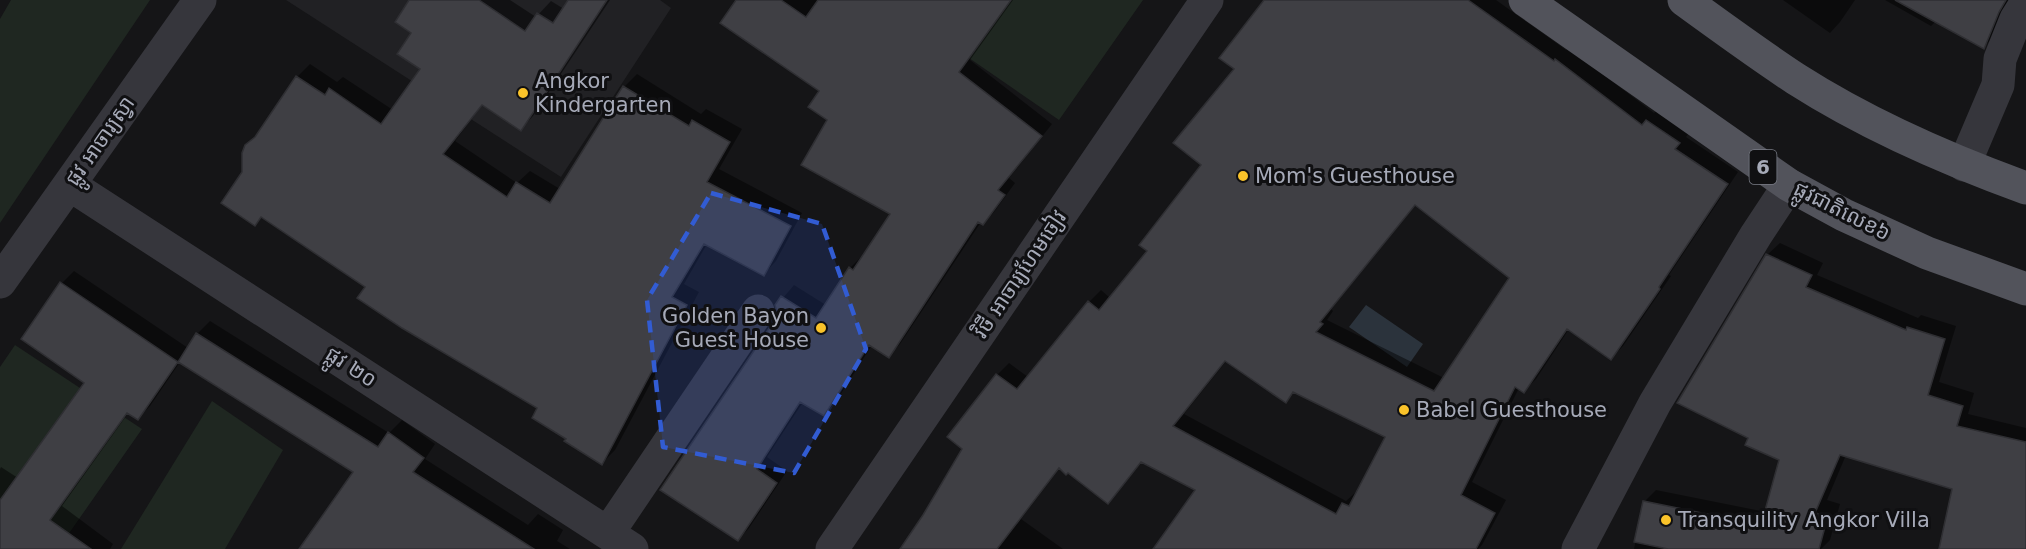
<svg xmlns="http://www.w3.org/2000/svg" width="2026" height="549" font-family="'DejaVu Sans','Noto Sans Khmer',sans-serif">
  <rect width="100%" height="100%" fill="#151517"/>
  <path fill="#212124" d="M286 0H660L671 8 561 177Z"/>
  <path fill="#1f2721" d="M11 0H150L0 223V19Z
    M1010 0H1143L1059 120 969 58Z
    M15 345 142 429 58 549H0V367Z
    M212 401 283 450 225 549H121Z"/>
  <path fill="#2b333c" d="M1366 305 1423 344 1407 367 1349 327Z"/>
  <path fill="#0007" fill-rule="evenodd" d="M411 0H510L536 17 551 1 564 9 570 0H610L533 116 521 129 483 104 455 141 517 183 530 171 560 189 624 87 637 74 701 114 706 109 742 129 719 169 802 213 776 261 764 274 707 244 684 284 699 292 615 450 602 463 568 438 540 407 367 286 262 216 255 224 259 134 297 77 310 64 337 82 343 77 393 110 422 69 413 32Z
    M738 0H1013L970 60 1052 124 1009 178 1015 183 994 212 983 224 981 222 900 344 888 356 872 345 835 403 824 415 803 402 767 457 787 471 749 528 738 540 775 322 778 313 777 305 794 285 826 305 850 268 862 256 863 257 893 214 829 119 821 91Z
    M1266 0H1496L1566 50 1568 48 1654 113 1659 109 1691 130 1686 137 1738 172 1669 275 1671 276 1623 346 1611 358 1569 329 1536 379 1524 391 1519 388 1472 482 1506 500 1482 545 1478 549H1155L1197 489 1143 461 1108 502 1068 471 1060 468 1021 519 1063 549H902L924 516 964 449 949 437 997 375 1009 363 1028 377 1089 302 1101 290 1110 298 1149 250 1203 165 1236 69ZM1416 204 1512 278 1444 378 1327 320 1333 311 1331 309ZM1227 360 1286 401 1295 391 1387 436 1358 493 1356 492 1346 501 1184 414Z
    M1783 0H1855L1840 22 1830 33Z
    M1885 0H2009L1994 36 1984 47 1936 21 1931 26Z
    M1780 243 1823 263 1817 275 1918 318 1921 315 1956 326 1939 382 1974 393 1968 414 2026 428V549H1940L1954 488 1846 455 1827 500 1840 504 1830 540 1821 549H1634L1644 502 1656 490 1766 512 1780 459 1750 437 1767 255Z
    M74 271 188 348 197 334 210 321 389 433 402 420 435 444 425 459 528 525 538 514 563 530 557 541 570 549H301L355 472 180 362 150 406 138 418 129 412 62 506 113 544 110 549H0V469L1 467 18 478 86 382 62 283Z"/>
  <path fill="#3f3f44" stroke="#2f2f33" stroke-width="1.5" fill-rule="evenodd" d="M409 0H479L525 31 537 13 553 23 568 0H607L521 131 482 105 443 154 507 197 516 182 550 203 623 86 689 126 692 120 730 142 707 182 791 226 764 276 704 244 672 297 687 305 602 465 564 441 566 439 532 418 537 408 402 328 357 298 365 287 261 217 255 226 221 203 242 172V153L245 145 255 137 296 76 325 95 329 88 381 124 420 69 397 54 411 33 395 22Z
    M736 0H781L806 17 818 0H1011L959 72 1042 136 998 190 1005 195 983 225 978 222 889 358 869 345 824 416 800 402 757 469 777 483 738 541 660 490 774 321 777 313 775 305 781 296 816 318 849 267 853 270 890 214 801 165 827 120 808 107 819 91 720 23Z
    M1264 0H1468L1554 61 1555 59 1642 125 1646 120 1680 143 1675 149 1728 184 1659 287 1660 289 1611 360 1567 329 1524 393 1515 387 1461 495 1495 513 1476 549H1153L1195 490 1141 462 1108 504 1068 473 1066 475 1059 468 997 549H900L923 515 962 449 947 437 996 374 1017 389 1088 301 1099 310 1147 251 1139 245 1201 165 1173 143 1234 69 1219 58ZM1415 205 1509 278 1434 391 1316 332 1323 324 1320 322ZM1225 361 1286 403 1293 392 1385 437 1349 506 1342 503 1336 514 1173 426Z
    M1895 0H2006L1999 12 1984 49Z
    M1766 254 1812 275 1806 287 1906 330 1907 327 1945 339 1928 395 1963 406 1957 426 2026 442V549H1939L1952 489 1840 455 1815 513 1828 516 1819 549H1668L1634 542 1643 501 1761 525 1779 460 1745 445 1748 438 1677 403Z
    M60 282 178 362 138 420 127 413 50 520 91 549H0V500L84 383 21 339Z
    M196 333 378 447 388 432 424 458 413 472 534 549H299L353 472 178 362Z"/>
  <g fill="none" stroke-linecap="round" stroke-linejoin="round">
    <path stroke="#36363c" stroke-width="33" d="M1964 165 1998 85 2000 59 2016 19 2026 3
      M70 185 632 549
      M0 282 200 0
      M608 533 758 311
      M832 549 1207 0
      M1578 549 1655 403 1756 235 1789 185"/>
    <path stroke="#52535b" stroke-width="33" d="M1525 0 1789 185 1844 215 1927 253 2026 289
      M1684 0C1721 27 1758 54 1796 79 1868 125 1946 159 2026 188"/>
  </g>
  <path fill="#325cd3" fill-opacity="0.2" stroke="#325cd3" stroke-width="4.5" stroke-dasharray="12 8" stroke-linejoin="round" d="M711 193 822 224 866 349 794 473 663 447 647 300Z"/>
  <g fill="#fac32a" stroke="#101012" stroke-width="2">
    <circle cx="523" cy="93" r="6"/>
    <circle cx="1243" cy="176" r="6"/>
    <circle cx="821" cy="328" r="6"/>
    <circle cx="1404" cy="410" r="6"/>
    <circle cx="1666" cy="520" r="6"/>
  </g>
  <g text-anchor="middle" stroke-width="6" stroke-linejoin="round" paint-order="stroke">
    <rect fill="#101012" stroke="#797c86" stroke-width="1.5" x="1749.5" y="150" width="27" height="34" rx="4.5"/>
    <g font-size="20" font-weight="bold" fill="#a6aab8">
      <text x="1763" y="174">6</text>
    </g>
    <g font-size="21" fill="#a6aab8" stroke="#101012" text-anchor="start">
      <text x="535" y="88">Angkor<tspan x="535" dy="24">Kindergarten</tspan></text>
      <text x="1255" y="183">Mom's Guesthouse</text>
      <text x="809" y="323" text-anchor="end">Golden Bayon<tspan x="809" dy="24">Guest House</tspan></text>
      <text x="1416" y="417">Babel Guesthouse</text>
      <text x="1678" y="527">Transquility Angkor Villa</text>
    </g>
    <g font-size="21" fill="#a6aab8" stroke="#101012">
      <text transform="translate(100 141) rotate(-55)" y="7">ផ្លូវ អាចារ្យស្វា</text>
      <text transform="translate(1842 211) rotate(27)" y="7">ផ្លូវជាតិលេខ៦</text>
      <text transform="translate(1020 274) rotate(-56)" y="7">វិថី អាចារ្យហែមចៀវ</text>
      <text transform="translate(351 367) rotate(33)" y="7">ផ្លូវ ២០</text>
    </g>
  </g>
</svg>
